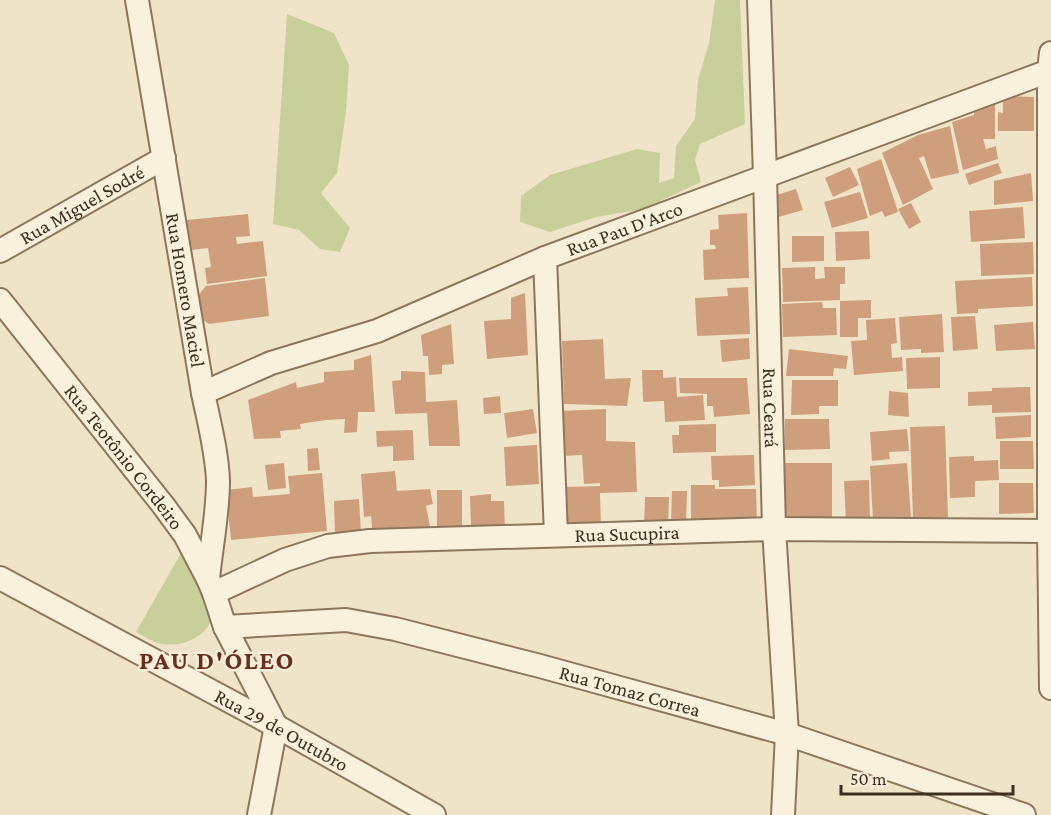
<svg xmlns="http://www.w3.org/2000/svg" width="1051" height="815" font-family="'Crimson Pro',serif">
  <rect width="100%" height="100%" fill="#f0e4c8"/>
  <path fill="#c9cf9b" d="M715 0H740L745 124 700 144 695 160 701 182 643 209 596 217 550 232 520 222 521 196 550 175 637 149 660 153 659 183 674 178 676 146 695 119 698 80 709 43Z
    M287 14 334 33 349 65 346 112 337 173 321 193 350 228 340 252 320 249 299 230 273 224Z
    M181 553 197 575 212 619C204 638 183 647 163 644 154 643 145 637 136 632Z"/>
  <path fill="#cf9f7d" d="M1003 96 1034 97V131H998V112L1003 113Z
    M995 102V139H983L986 149 996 146 998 159 963 170 952 122 974 115V106Z
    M950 126 959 173 931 179 924 156 919 158 933 189 903 205 882 153 918 135Z
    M881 159 898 212 885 217 882 211 870 216 857 169Z
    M998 163 1002 173 969 185 965 174Z
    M850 167 859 185 833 197 825 178Z
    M1031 173 1033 201 994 205V181Z
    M796 189 803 210 775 218 773 196Z
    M860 192 868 218 832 228 824 202Z
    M911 203 921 222 909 229 898 209Z
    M1023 207 1025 238 971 242 969 211Z
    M747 213 749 278 704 280 703 250 716 249 715 245H710V230L719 229 718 215Z
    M248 214 250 236 236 237 237 244 263 241 267 276 207 284 205 268 211 267 208 248 191 250 187 220Z
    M869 231 870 259 836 261 835 232Z
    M792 236H824V261L792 262Z
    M1033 242 1034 274 981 276 980 244Z
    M815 267V279L825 278 824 267H845V284H840V300L783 302 782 268Z
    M1032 277 1033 306 978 309V313L957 314 955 281Z
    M265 278 269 316 209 324 202 319 198 303 200 293 206 286Z
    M748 287 750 334 697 336 695 298 728 296 727 288Z
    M525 293 528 355 487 359 484 321 511 319V298Z
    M871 300V318H858V337H840V301Z
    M822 302 823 308H836L837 335 783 337 782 304Z
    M942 314 944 352 921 353V349L901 350 899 317Z
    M975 316 978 349 953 351 951 317Z
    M895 318 897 343 891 344 892 358 902 357 903 371 854 375 851 341 867 340 866 320Z
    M1033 322 1035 349 996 351 994 325Z
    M451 324 454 364 442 365V374L429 375 428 356H423L421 335Z
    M749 338 750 359 722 362 720 340Z
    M603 339 605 379 631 378 627 406 564 404 562 341Z
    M789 349 848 356 846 369 834 368 833 376H786Z
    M371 355 375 412H358L357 432 344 433 345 419 326 420 300 424 301 429 280 431 281 438 254 439 248 400 296 382 297 388 324 382V372L354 370V360Z
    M940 357V388L907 389 906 358Z
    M642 370H663V378L676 377 677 397 703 395 705 420 665 422 664 401 643 402Z
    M401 371 425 372 426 402 457 400 460 446H429L427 413 395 414 392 381 401 380Z
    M679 378H747L750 414 714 417 713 406H707V394L680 393Z
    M792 380H838V406H819V414L791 415Z
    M1030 387 1031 412 992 413V405L968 406V392L992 391V388Z
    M889 391 908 393 909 417 888 415Z
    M500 396 501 413 484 414 483 398Z
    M533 409 537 433 507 438 504 413Z
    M606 409V441L635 442 637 492 600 493 601 529 564 531 563 487 600 486V483L584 484 582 455 561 456 559 411Z
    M1031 415V437L996 439 995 417Z
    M785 419H829L830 449 785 450Z
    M716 424V452L673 453 672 435H679V425Z
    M945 426 948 517 913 518 910 427Z
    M907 429 909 451 889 452 890 459 872 461 870 432Z
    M413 430 414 460 393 461V446L377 447 376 431Z
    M1000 441H1033L1034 469H1000Z
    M537 445 539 484 506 486 504 447Z
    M318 448 320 470 308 471 307 449Z
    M754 455 755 485 719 487V480H712L711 456Z
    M974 456V461L998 460 999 480 975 481V497L950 498 949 457Z
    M284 463 286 488 268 490 265 465Z
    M783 463H832V520H783Z
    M907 463 911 517 873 520 870 466Z
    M395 471 397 491 430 489 433 504 426 506 431 532 373 537 371 516 364 517 361 474Z
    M322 473 327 531 231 540 226 490 252 487 253 497 290 494 288 476Z
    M869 480 870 520 846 521 844 481Z
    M999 483H1033L1034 513 999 514Z
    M691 485H715V489H756L757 525H691Z
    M437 490H462V529L437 530Z
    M672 491H687L686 525 671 524Z
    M491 494V501H504L505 533H487V526L471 527 470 496Z
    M645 497H669L668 528 644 527Z
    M359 499 361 533 335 534 334 501Z"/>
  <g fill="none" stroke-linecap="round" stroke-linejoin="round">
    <defs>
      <g id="minor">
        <path id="s1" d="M137 0 203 393C209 422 217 452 218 481 218 514 211 547 208 579"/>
        <path id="s2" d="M759 0 765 175 774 529 787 734 783 815"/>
        <path d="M1051 53 1049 71V531L1051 688"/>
        <path id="s3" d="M0 251 164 158"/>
        <path d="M545 258 556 535"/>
        <path id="s4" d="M0 300 163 505 185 535 208 579 214 593 225 627 276 726 259 815"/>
        <path id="s5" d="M203 393 271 363 377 331 545 258 1049 71"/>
        <path id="s6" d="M0 578 276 726 434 815"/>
        <path id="s7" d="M214 593 285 560 328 546 370 541 774 529 1049 531"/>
        <path id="s8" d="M225 627 346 620 395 629 540 666 787 734 1024 815"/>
      </g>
    </defs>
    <use href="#minor" stroke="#8d765c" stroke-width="26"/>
    <use href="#minor" stroke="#faf1dc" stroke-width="22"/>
  </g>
  <g text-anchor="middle" stroke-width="5" stroke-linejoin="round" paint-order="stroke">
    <g font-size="20" fill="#3d2e20" stroke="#f7eed8">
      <text dy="7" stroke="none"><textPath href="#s3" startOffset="94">Rua Miguel Sodré</textPath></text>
      <text dy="7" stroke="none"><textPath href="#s5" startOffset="453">Rua Pau D'Arco</textPath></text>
      <text dy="7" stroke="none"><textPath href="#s1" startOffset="294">Rua Homero Maciel</textPath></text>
      <text dy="7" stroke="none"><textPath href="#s2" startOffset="408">Rua Ceará</textPath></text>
      <text dy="7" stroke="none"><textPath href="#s4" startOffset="200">Rua Teotônio Cordeiro</textPath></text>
      <text dy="7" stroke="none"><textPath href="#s7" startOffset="423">Rua Sucupira</textPath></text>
      <text dy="7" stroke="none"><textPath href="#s8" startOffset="414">Rua Tomaz Correa</textPath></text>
      <text dy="7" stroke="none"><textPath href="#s6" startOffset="320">Rua 29 de Outubro</textPath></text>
    </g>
    <g font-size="26" font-weight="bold" letter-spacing="1.5" fill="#6b2e1e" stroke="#f7eed8">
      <text x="217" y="669">PAU D'ÓLEO</text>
    </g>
  </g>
  <path d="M841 785v9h172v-9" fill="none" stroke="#3d2e20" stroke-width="3"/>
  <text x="850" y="785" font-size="18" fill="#3d2e20" stroke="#f7eed8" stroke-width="4.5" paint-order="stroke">50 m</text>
</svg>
